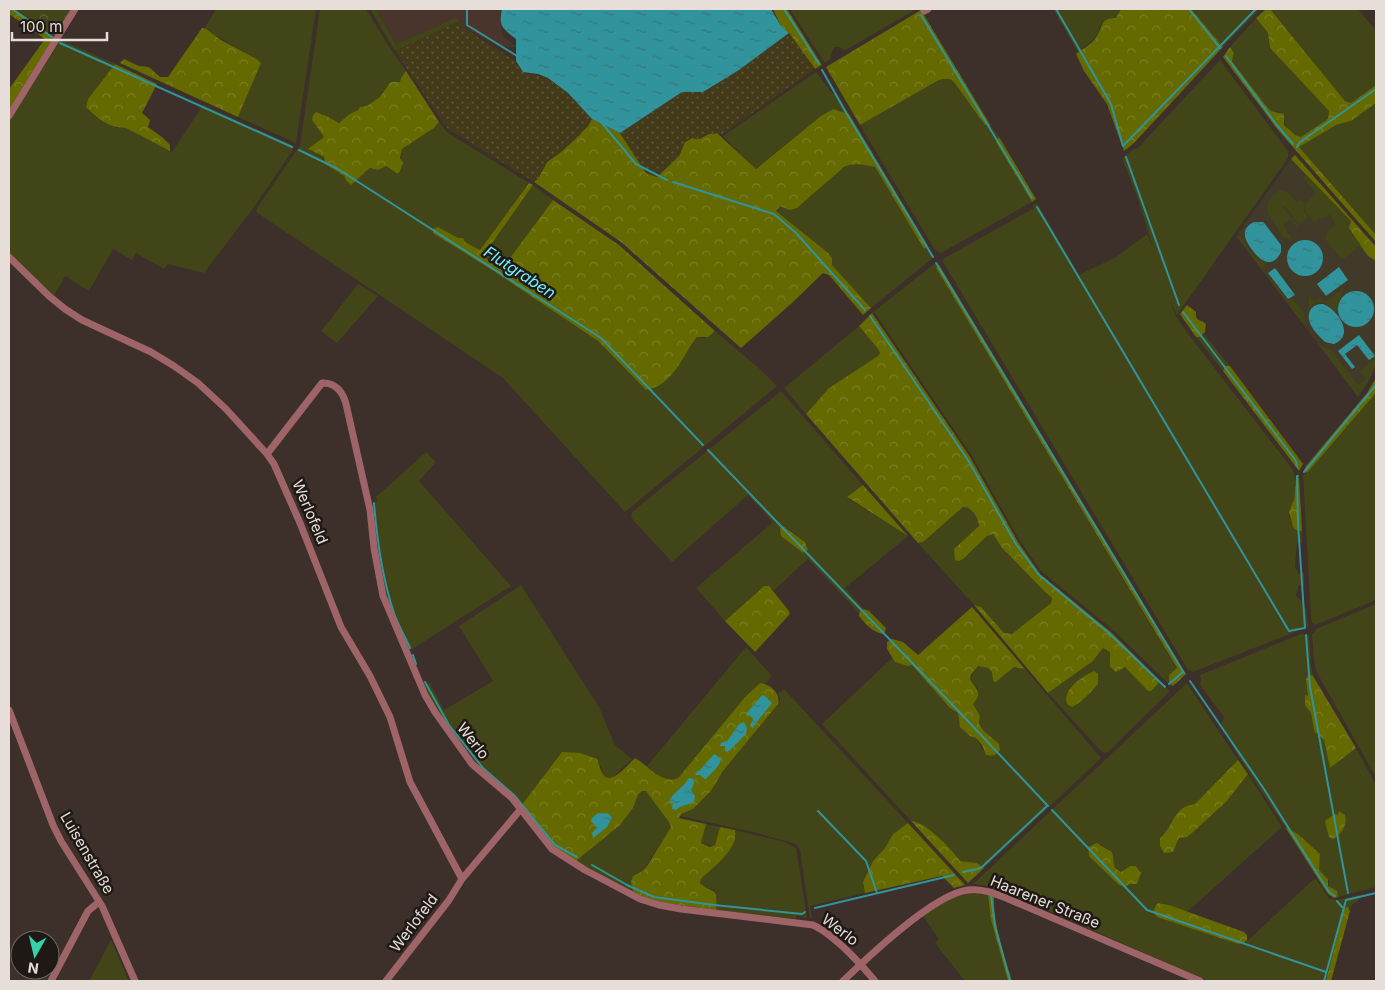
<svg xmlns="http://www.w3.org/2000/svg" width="1385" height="990" font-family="Inter,sans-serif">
  <defs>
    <pattern id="forest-crowns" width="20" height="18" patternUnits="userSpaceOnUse" patternTransform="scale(1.25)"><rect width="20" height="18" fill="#646900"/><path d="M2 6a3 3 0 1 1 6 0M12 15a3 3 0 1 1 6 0" fill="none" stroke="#7a7e25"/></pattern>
    <pattern id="sand-dots" width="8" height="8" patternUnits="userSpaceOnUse" patternTransform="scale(1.25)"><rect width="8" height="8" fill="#433a1a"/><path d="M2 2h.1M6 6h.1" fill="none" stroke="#5e563b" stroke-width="1.8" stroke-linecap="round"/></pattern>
    <pattern id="park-crowns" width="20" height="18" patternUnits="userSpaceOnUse" patternTransform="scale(1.25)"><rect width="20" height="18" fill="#424518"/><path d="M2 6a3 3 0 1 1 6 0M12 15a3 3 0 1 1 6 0" fill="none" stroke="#5d5f39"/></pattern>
    <pattern id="water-ripples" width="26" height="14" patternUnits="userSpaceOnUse" patternTransform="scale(1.25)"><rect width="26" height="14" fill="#31939b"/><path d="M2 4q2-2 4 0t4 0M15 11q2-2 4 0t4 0" fill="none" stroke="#38777c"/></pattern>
  </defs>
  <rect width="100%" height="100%" fill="#3d2f2a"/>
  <path fill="#49352c" d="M376 9H502L500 17 502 32 505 38 517 47H500L462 26 460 21 455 18 396 44Z"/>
  <path fill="#413a28" d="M1291 159 1351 221 1376 250V363L1370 379 1358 397 1236 236Z"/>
  <path fill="#424518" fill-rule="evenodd" d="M216 9H316L296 143 238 117 261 63 257 59 204 29Z
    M320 9H366L388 45 406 71 400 82H391C385 87 385 93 380 98 367 109 352 112 339 123L335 121 314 122C316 128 322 131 324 137L309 150 324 158 323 160 328 166 344 176 351 185 370 168 378 170 386 166 395 173H399L402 149 434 128 439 122 448 133 529 183 480 250 465 242 463 238 458 239 438 227 495 272 598 341 646 390C676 382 680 358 698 337L705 338 715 331 762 371 777 386 625 512 503 378 256 212 257 208 300 145Z
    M370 9H376L396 44 455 18 460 21 395 51Z
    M791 9H912L913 11 844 51 840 47H834L831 55V58L825 63 791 11Z
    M1053 9H1121L1116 18 1102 23 1096 37 1078 52Z
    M1191 9H1260L1223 47Z
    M1270 9H1358L1376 31V85L1351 103 1345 101Z
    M1256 18 1268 33 1270 48 1329 111V117L1326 121 1301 137C1287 135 1285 123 1281 112L1271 111 1267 107 1232 60 1233 50 1230 47Z
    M60 41 68 43 115 64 88 99 86 107 94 116 103 122 118 128H126L172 152 203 105 294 146 293 150 254 207 204 273 168 264 164 269 136 253 132 260 113 249 89 291 65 276 54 296 9 254V122Z
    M1220 60 1288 151V158L1177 315 1170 300 1176 316 1183 327 1293 470 1296 480 1294 500 1289 516 1293 527 1302 531V542H1297L1295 567 1299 574 1304 572V586L1299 585 1296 596 1301 600 1304 609 1306 608 1308 627 1193 672 1188 670 943 262V259L1034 208 1033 205 1037 203 1079 275 1116 257 1147 234 1153 248 1138 199 1122 158 1135 148 1137 149Z
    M816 72 833 94 837 93 849 114 833 109 821 116 755 169 723 136Z
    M947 79 952 80 954 82 987 126H991L999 137 996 142 1032 202 941 253 935 250 860 125 939 80Z
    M1376 103V235L1299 147 1336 125 1351 121Z
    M859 163 875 167 924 249 928 246 934 257 871 308 832 265 827 252 776 211 780 206C814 213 827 165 859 163Z
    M1306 175 1351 221 1368 256 1359 246 1344 259 1338 255 1325 239 1327 232 1336 225 1329 214 1322 219 1320 217 1314 222 1306 212V203L1316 193 1303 178Z
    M533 185 553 200 507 262 502 260 491 262 483 256Z
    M1281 190 1289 193 1296 202 1301 200 1305 203 1304 212 1309 217 1299 225 1285 206 1283 207 1298 225 1296 227 1291 219 1283 225 1292 239 1291 240 1283 237 1267 212C1266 202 1273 194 1281 190Z
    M1236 236 1243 238C1246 248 1257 262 1268 263L1262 268 1288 301 1292 298 1304 313 1305 324 1304 325Z
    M938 261 939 265 936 268 1177 669 1171 673V684L1173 686H1171L1113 630 1041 571 1020 541 972 456 875 313H872Z
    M358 284 378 296 337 343 321 331Z
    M1345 287 1338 303V313L1324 302C1315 302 1312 305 1308 312L1309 295 1314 301 1320 298 1321 300 1328 301Z
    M859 326 878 349 880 353 878 356 829 388 806 414 784 388Z
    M1204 334 1230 366 1223 369V371L1196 337 1202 336Z
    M1320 346 1326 347 1331 350 1358 385 1366 379 1360 371 1376 357C1376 371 1366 385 1358 397Z
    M781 391 863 485 847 498 908 536 845 588 864 609 859 613 808 559 773 591 769 587 760 589 725 621 696 588 773 522 748 495 672 562 633 520 631 516 632 512ZM787 528 805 542 808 550 803 553 781 536Z
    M1376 392V600L1315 625 1312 622 1311 616 1303 475 1307 473Z
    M426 452 436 462 419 481 511 586 412 649 408 648C402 635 395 622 390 609 380 575 376 539 373 504L377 501 376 497Z
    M963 507C972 506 978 518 979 526L963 559 987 536 993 534 1002 548 1045 592 1052 598 1051 603 1012 634H1006L1004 633 981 607 974 605 918 543 923 542Z
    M521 585 599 707 615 745 632 759 611 779C604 778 602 773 601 766L541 782 521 806 481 770 468 752 466 753 438 713 423 686 430 683 444 710 493 681 459 626Z
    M1376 604V777L1317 673 1314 662 1312 634 1318 628Z
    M1301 634 1309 635 1311 666 1330 768 1356 748 1376 785V887L1342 896 1338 897V894L1328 886 1329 881 1319 870 1320 854 1298 834 1285 827 1235 751 1221 724 1224 717 1200 685 1201 680 1200 675Z
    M746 647 772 676 765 684 760 683 745 697 679 777C667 785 656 774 647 766Z
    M1103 648 1110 652V667L1116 672 1125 667 1148 691 1158 684V679L1170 691 1108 752 1104 753 1100 750 1048 693 1093 661Z
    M892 658 895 662 912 664 950 708 958 713 959 722 970 736 976 738 983 750 995 739 989 737 979 724 980 720 973 704 978 689 970 679 978 666 988 668 992 672 993 681 1014 667 1025 669 1101 758 984 868 977 863 960 861C953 849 925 821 911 821L822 724Z
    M1187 683 1238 760 1195 804 1182 810 1171 822 1169 830 1165 834 1176 847 1179 838 1187 837 1226 802 1248 774 1282 827 1187 912 1161 903 1156 905 1153 912 1157 917 1238 944H1244L1314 879 1317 880 1329 899 1337 900 1359 895 1361 898 1352 905 1350 911 1349 908H1344L1326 981H1208L1004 891 989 886 973 884ZM1101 844 1112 852C1115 861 1111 866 1121 872L1130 866H1136L1140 871 1139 880 1133 884H1129L1088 852V847Z
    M784 689 908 823 893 834 885 848 873 861 863 882 865 893 810 906 812 919 810 918 800 850 796 844 753 832 680 816 687 810 693 809 711 791 723 771 778 704 780 699 778 694Z
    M642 791H646L670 822 671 827 643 871 634 894 576 861 608 835 633 808 638 795Z
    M706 824 720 827 715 845 713 846 701 843Z
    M735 830 785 842 796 848 807 918 796 916V919L716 910V895L714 890 702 886 700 883 701 878 736 837Z
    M969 893 988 895 991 920 1008 981H965L935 943 939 939 923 916 949 899Z
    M111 940 129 981H89Z"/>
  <path fill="url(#forest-crowns)" d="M9 9H15L54 37 9 110V89L45 39 9 14Z
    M773 9H787L822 65 815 69 789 33 781 26Z
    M1121 9H1191L1223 47 1134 143 1124 151 1107 104 1084 71 1076 54C1082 49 1090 45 1095 39 1103 29 1099 18 1116 18Z
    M1266 9H1270L1345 101 1351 103 1376 85V103L1351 121 1336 125 1299 147 1376 235V242L1278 130 1223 57 1230 47 1234 53 1232 61 1267 107 1271 111 1284 114V125L1295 135 1301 137 1328 119 1329 111 1270 48 1268 33 1256 18Z
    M921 10 991 126 985 125 954 82C950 78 945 79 939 80L860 125 826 67Z
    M202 28 206 29 221 40 257 59 261 63 238 117 120 63 124 59 139 66 149 67 160 77H168Z
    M115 64 157 84 142 113 150 120 148 127 162 137 170 145V151L126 128C109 128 97 119 86 107L88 99Z
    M406 71 439 122 434 128 402 149 400 158 403 163 399 173H396L386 166 378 170 370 168 351 185 346 180 344 176 325 164 324 157 308 149 324 137 312 120 313 115 316 112 326 116 339 123 350 114 358 110 360 107 367 106 380 97 389 84 391 82H400L401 78Z
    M833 109 849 114 928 246 924 249 875 167C863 165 856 162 844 167L797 208 789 210 780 206 776 211 827 252 832 258V265L871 308 863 315 829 275 823 273 793 302 741 348 621 242 534 182 539 177 547 162 561 152 588 126 592 119 620 133 646 173 657 177 679 156 685 142 692 138 699 139 709 134 717 133 756 169 821 116Z
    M999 137 1036 199 1032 202 996 142Z
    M1295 155 1376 247V261L1368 256 1349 228 1351 221 1291 159Z
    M529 183 533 185 483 256 491 262 497 259 507 262 553 200 619 245 715 331 708 337H697C682 356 674 385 646 390L598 341 495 272 433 233V229L438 227 458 238H463L465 242 480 250Z
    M939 265 1186 674 1173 686 1169 682V675L1177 668 936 268Z
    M1187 305 1196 312C1195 322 1200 319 1206 324L1205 332 1200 337H1196L1180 314Z
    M872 313 970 457 1018 542 1040 574 1112 633 1158 679V684L1151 691H1148L1125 667 1116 672 1110 667V652L1103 648 1093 661 1048 693 974 605 981 607 1004 633 1012 634 1051 603 1052 598 1045 592 1002 548 993 534 987 536 963 559 959 561 955 560 954 549 979 526C978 518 972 506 963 507L923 542 918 543 806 414 829 388 878 356 880 353 878 349 859 326Z
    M1225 366H1230L1303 464 1299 471 1223 371Z
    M1376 378V392L1374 395 1307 473 1304 471 1306 466 1367 393Z
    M1299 477 1302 531 1296 530 1293 527 1289 512 1294 500 1296 480Z
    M863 485 908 536 847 497Z
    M783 526 805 542 808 550 803 553 781 536 780 528Z
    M764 586H769L789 611 790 614 755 652 725 621Z
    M972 607 1025 669 1014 667 996 682 993 681 992 672 988 668 978 666 971 675 970 679C977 691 983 692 973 704L980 716 979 724 984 731 999 744 1000 750C996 756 993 756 986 755L982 745 976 738 970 736 960 727 958 713 950 708 912 665 908 666 895 662 887 649V642L892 639 903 642 918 655Z
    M864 609 869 611 886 628 884 634C874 633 865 624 859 616L860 611Z
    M1094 671 1098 674V684C1091 692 1082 702 1072 707L1067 704C1062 689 1083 676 1094 671Z
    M1309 674 1313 676 1356 748 1330 768 1324 740 1316 732 1315 734 1311 713 1305 705V695L1308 696 1306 679Z
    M760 683C771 684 781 694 778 704L723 771 711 791 693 809 681 814 679 818 706 824 701 843 710 847 715 845 720 827 735 830C739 849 713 867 701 879L700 883C713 895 718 884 716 910L664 903 634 894 631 882 633 876 643 871 647 866 671 827 669 822 646 791H642L638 795 633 808 620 825 576 861 553 847 521 806 562 752 580 753 597 759C599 764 600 770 603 774 611 787 628 764 635 758 648 765 664 787 679 777L745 697Z
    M1238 760 1248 774 1226 802 1192 833 1187 837 1179 838 1173 852 1164 853 1160 846V838C1171 830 1173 811 1187 806 1189 805 1192 805 1195 804Z
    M1339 811 1345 815C1347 826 1342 834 1333 839L1329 837 1325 821 1335 814 1338 815Z
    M911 821C925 821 952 849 960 861L977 863 984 868 968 883Z
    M908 823 965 885 954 888 942 876 865 893 863 882 873 861 885 848 893 834Z
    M1285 827 1298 834 1320 854 1319 870 1328 879V886L1337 891 1338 897 1334 898 1328 894Z
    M1097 843 1112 852C1115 861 1111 867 1121 872L1130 866H1136L1141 873 1137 884H1129L1126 887 1119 885 1089 856 1088 847Z
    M988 895 994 896C993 925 1004 954 1012 981H1008L991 920Z
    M1158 903 1169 905 1244 932 1247 935V940L1244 943 1238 944 1157 917 1153 912 1156 905Z
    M1348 907 1350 911 1331 981H1326L1344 908Z"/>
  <path fill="url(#sand-dots)" d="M460 21C463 32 506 52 516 62 519 65 521 69 523 72 556 77 570 95 592 119L579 136 561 152 547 162 539 177 534 182 447 128 395 51Z
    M789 33 815 69 721 135 717 133 709 134 699 139 692 138 685 142 679 156 657 177 646 173 620 133 682 92H703L739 70Z"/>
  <path fill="url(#park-crowns)" d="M16 9H77L54 36Z"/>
  <path fill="url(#water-ripples)" d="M502 9H771L781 26 789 33 739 70 703 92H682L620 133 592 119 568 93 548 78 538 74 523 72 516 61V39C503 28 498 27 502 9Z
    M1254 222H1263L1265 224 1281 245V252C1273 268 1262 263 1253 251 1245 241 1239 229 1254 222Z
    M1287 258a18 18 0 1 1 36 0a18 18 0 1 1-36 0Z
    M1339 267 1348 280 1326 296 1317 284Z
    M1275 268 1295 295 1288 299 1268 273Z
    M1338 309a18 18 0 1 1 36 0a18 18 0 1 1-36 0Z
    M1323 304C1337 309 1356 335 1334 344L1325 342C1317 334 1303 321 1311 309 1314 305 1318 304 1323 304Z
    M1359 335 1375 356 1369 360 1357 345 1345 354 1355 367 1352 369 1338 351Z
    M762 695 765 696 772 703 752 728 750 725 753 720 752 717 746 714Z
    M744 722 747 728 746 734 730 750 727 752 725 751V746H720L721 743 728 740 739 724Z
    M714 754 721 758C720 767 712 772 706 779H705L700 775H696L695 773 700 770Z
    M689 778 693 779 694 783 691 790 695 796 694 802 680 807 676 810 672 809 673 803 669 802C672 793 683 788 689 778Z
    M598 813 609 814 612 818 607 827 593 838 592 833 597 827 591 821 592 818Z"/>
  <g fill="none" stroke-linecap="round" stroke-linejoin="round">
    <path stroke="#31939b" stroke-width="2" d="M12 9 52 37
      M467 9V25L517 56
      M784 9 819 64
      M1056 9 1111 104 1123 146 1256 9
      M1189 9 1220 48
      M921 15 1032 198
      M60 43 292 147
      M1226 56 1276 124 1293 144
      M822 70 848 116 933 257
      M601 122 636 164 667 180
      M1297 147 1300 142 1376 89
      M299 150 338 169 601 338 703 445
      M1126 157 1179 305
      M673 182 774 214 796 233 865 310
      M1037 207 1289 631 1305 628 1298 524 1297 476H1298
      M936 263 1184 673
      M1183 312 1296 461 1297 466
      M870 316 968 460 1016 544 1039 575 1110 634 1165 687
      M708 450 965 718 1048 806
      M1304 472 1376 385
      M374 503C377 540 382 578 394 613 398 625 405 636 410 648
      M1306 635 1310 687 1348 893
      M413 655 416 664
      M1190 681 1264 789 1329 892 1335 896
      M425 682 449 725 483 768 514 795 555 845 577 857
      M1169 684 1183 672
      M1052 810 1147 910 1326 972
      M818 811 866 861 877 893
      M592 865 627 885 654 897 714 905 802 914 805 912
      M963 872 978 869 982 867 1047 806
      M991 895 995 926 1010 981
      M1337 901 1342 907
      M815 908 954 875
      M1324 981 1346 900 1376 893"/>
    <path stroke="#9f6468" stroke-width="7" d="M924 11 928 9
      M9 116 75 9
      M9 257 49 296 65 309 82 320 151 352 174 366 198 383 226 409 267 454 274 464 300 523 341 627 370 676 390 717 410 782 462 879 449 900 386 981
      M267 454 322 383C335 382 343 392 346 404L370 510 374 548 383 596 425 695 435 712 472 764 512 798 552 849 585 870 640 899 659 905 681 909 813 925C836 936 859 962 875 981
      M9 710 53 825 61 841 102 906 135 981
      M462 879 520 810
      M51 981 88 911 99 902
      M843 981C869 956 934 894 968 890 984 888 999 895 1013 901L1200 981"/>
  </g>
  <g text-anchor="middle" stroke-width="5" stroke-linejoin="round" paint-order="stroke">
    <g font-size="15" fill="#e7deda" stroke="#1f1916">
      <text transform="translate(310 512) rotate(67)" y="5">Werlofeld</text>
      <text transform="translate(473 741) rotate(52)" y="5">Werlo</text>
      <text transform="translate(87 853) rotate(60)" y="5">Luisenstraße</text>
      <text transform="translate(1045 902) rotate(22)" y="5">Haarener Straße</text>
      <text transform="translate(414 923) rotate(-53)" y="5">Werlofeld</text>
      <text transform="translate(840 930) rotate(37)" y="5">Werlo</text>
    </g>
    <g font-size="16" font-style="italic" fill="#6feef9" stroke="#1f1916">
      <text transform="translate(520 272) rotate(33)" y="6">Flutgraben</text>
    </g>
  </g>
  <rect width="1385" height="990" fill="none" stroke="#e7deda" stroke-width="20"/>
  <g transform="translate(35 955) rotate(188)"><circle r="24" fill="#1f1916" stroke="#6f6864"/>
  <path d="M0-4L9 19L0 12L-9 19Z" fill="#33d4a8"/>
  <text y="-8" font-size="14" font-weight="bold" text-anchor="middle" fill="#e7deda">N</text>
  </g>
  <path d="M12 32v8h95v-8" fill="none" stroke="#e7deda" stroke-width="2.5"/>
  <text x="20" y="32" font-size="15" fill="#e7deda" stroke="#1f1916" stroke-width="4" paint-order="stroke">100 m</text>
</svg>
